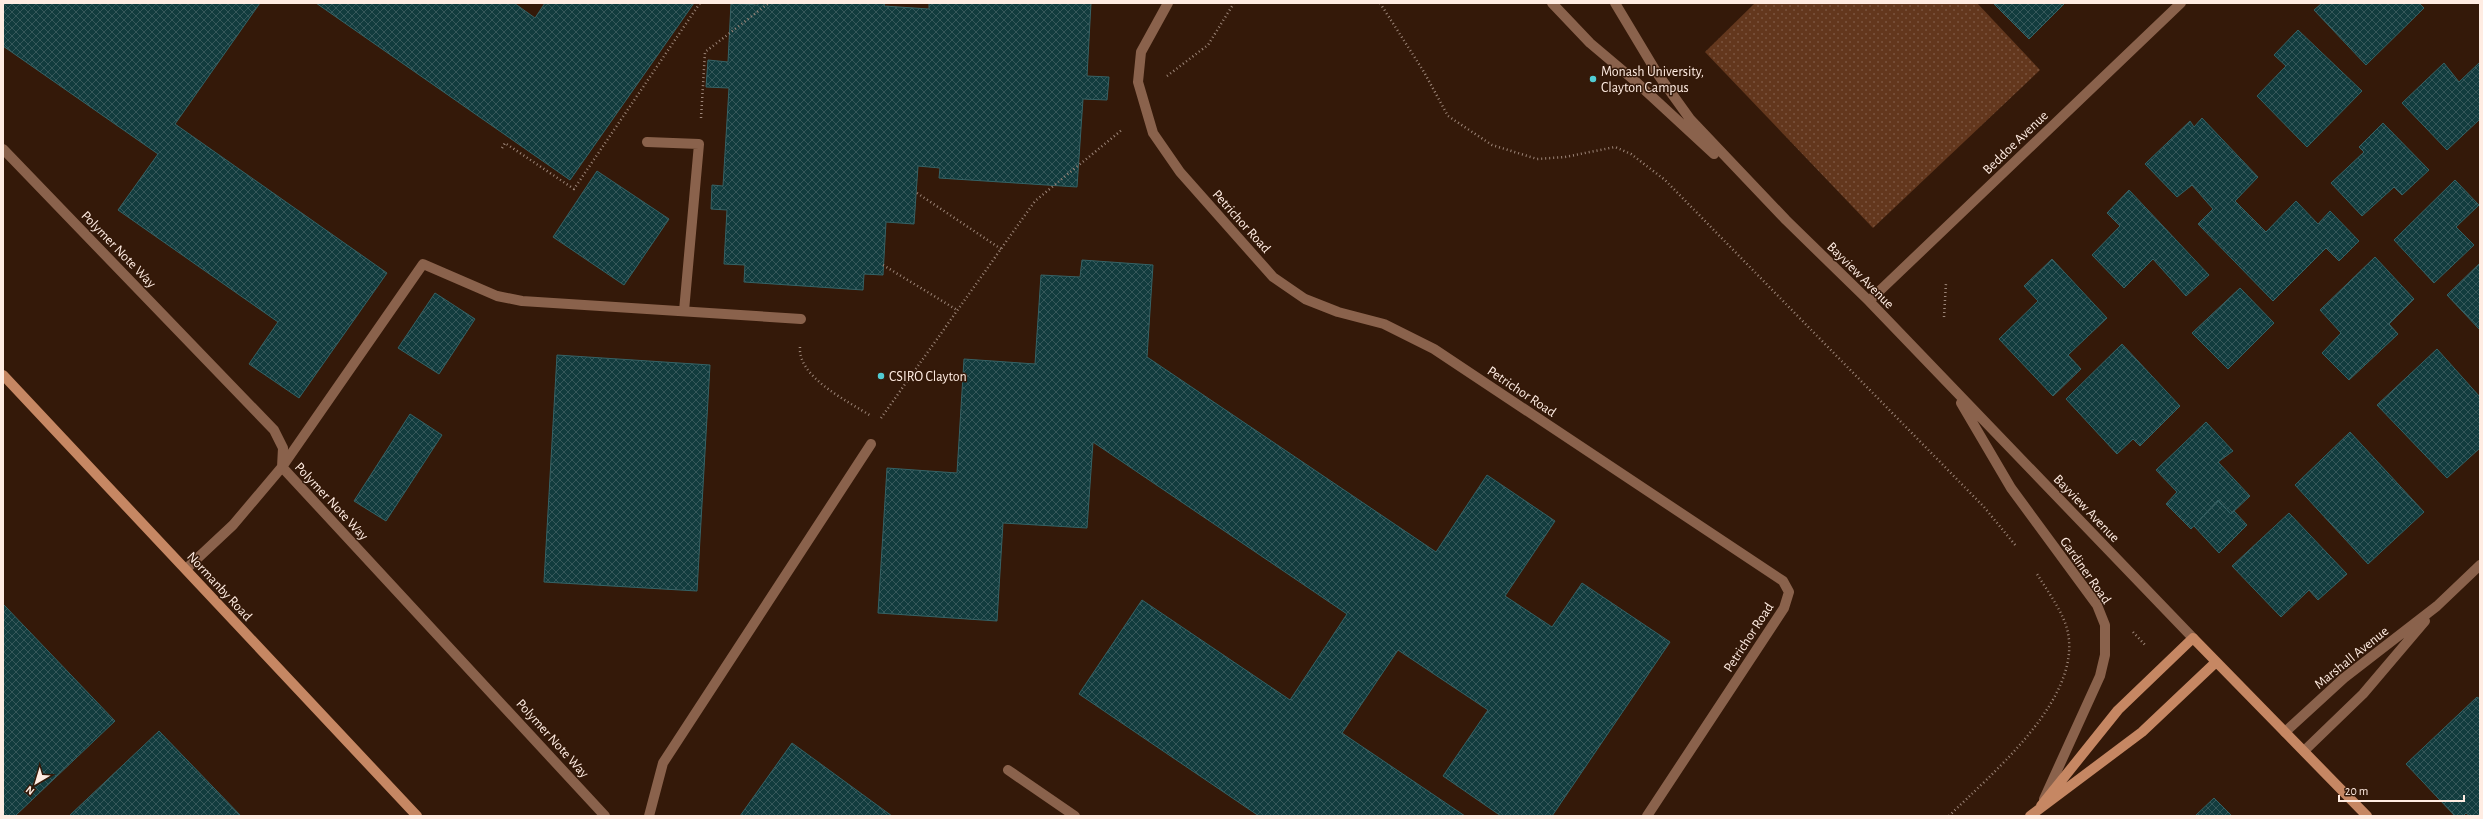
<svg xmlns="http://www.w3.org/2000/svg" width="2483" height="819" font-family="'Alegreya Sans',sans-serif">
  <defs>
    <pattern id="grass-dots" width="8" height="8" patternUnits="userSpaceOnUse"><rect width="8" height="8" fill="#63371d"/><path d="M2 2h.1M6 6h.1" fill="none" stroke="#7a543e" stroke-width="1.8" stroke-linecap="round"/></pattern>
    <pattern id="building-cross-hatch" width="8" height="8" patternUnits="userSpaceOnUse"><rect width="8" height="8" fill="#123c3e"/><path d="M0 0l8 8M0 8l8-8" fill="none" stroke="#36585a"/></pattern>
  </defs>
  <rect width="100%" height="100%" fill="#341909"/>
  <path fill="url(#grass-dots)" d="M1755 3H1977L2040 70 1873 228 1705 52Z"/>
  <path fill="url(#building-cross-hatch)" stroke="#356265" d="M3 3H260L175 124 387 273 299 398 249 364 278 322 118 210 158 154 3 46Z
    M316 3H514L535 18 545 3H694L570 180Z
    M731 3 758 5V3H885L884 6 929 9V3H1091L1087 76 1109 77 1107 100 1083 99 1077 187 939 178 940 168 918 166 914 224 886 222 883 275 864 274 863 290 744 282 745 265 724 264 727 210 711 209 712 185 723 186 729 88 706 87 708 60 728 62Z
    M1993 3H2065L2029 39Z
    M2322 3H2419L2424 8 2366 65 2314 10Z
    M2298 30 2362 91 2307 147 2257 96 2286 66 2274 55Z
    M2480 62V119L2447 150 2402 103 2444 63 2459 82Z
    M2202 118 2258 177 2235 201 2266 232 2296 201 2318 224 2330 211 2359 241 2339 261 2326 248 2273 301 2198 224 2213 209 2192 185 2177 197 2145 164 2190 121 2194 127Z
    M2383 123 2429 170 2402 195 2394 187 2362 216 2331 183 2364 152 2359 147Z
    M597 171 669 219 624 285 553 237Z
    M2455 180 2479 205 2456 227 2474 245 2434 283 2394 240Z
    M2129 190 2209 275 2186 296 2153 259 2124 288 2092 255 2120 226 2107 213Z
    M2375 257 2414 299 2389 324 2398 334 2349 380 2322 353 2341 333 2320 310Z
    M2052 259 2107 318 2068 355 2081 369 2053 396 1999 339 2038 301 2024 286Z
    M1082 260 1153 265 1147 357 1436 552 1487 475 1555 521 1505 596 1552 627 1582 583 1670 642 1552 816H1501L1443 776 1488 710 1398 650 1342 733 1465 816H1259L1079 694 1142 600 1290 700 1347 614 1093 442 1087 528 1003 523 997 621 878 613 887 468 957 473 964 359 1035 364 1041 275 1080 277Z
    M2480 263V330L2447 295Z
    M2240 288 2274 323 2228 369 2192 333Z
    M435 293 475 319 439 374 398 348Z
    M2122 344 2180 406 2140 446 2133 439 2117 454 2066 399Z
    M2437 349 2480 397V448L2447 478 2377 405Z
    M557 355 710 365 697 591 544 582Z
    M410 414 442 435 386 521 354 501Z
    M2206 422 2233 451 2218 462 2250 496 2231 514 2218 500 2191 529 2166 504 2177 492 2156 470Z
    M2350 432 2424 512 2368 564 2295 485Z
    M2218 501 2231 514 2234 511 2247 525 2219 553 2194 526Z
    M2289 513 2347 574 2318 600 2309 590 2281 617 2232 566Z
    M3 604 115 721 15 816H3Z
    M2477 697 2480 699V816H2470L2466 813 2463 816H2455L2406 764Z
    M159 731 241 816H69Z
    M792 743 892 816H740Z
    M2214 798 2232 816H2195Z"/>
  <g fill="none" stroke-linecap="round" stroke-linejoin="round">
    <path stroke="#9d8679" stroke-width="2.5" stroke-dasharray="1 3" stroke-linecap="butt" d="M1380 3 1424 72 1448 116 1492 145 1537 159 1565 157 1615 147 1631 154 1665 180 1984 507 2016 546
      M1167 76 1208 45 1234 3
      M701 118 705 52 769 3
      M502 148 505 143 574 189 700 3
      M917 193 1001 249
      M883 265 957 310
      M1944 317 1946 283
      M800 347C798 378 848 401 871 416
      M881 418 1035 201 1123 129
      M2133 632 2146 646
      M1949 816C1991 774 2081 700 2068 633 2064 613 2048 592 2037 574"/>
    <path stroke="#8a624c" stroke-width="10" d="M1168 3 1141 52 1138 82 1153 133 1180 172 1273 277 1305 299 1338 312 1384 324 1434 349 1783 581 1789 592 1784 608 1647 816
      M647 142 699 144 684 311
      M3 149 274 430 283 448 282 467 605 816
      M186 569 233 525 282 467 423 264 497 296 522 301 801 319
      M1008 770 1075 816
      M649 816 663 763 871 444"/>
    <path stroke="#8a624c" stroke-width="10" d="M1552 3 1590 43 1635 81 1714 154
      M1615 3 1657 73 1690 119 1786 220 1869 301 2193 638
      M1869 301 2181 3
      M1961 403 2011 488 2097 605 2105 625V655L2100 676 2044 799
      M2285 732 2344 678 2437 606 2480 565
      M2304 751 2363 694 2425 621"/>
    <path stroke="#c68763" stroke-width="10" d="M3 375 417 816
      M2041 806 2118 710 2193 638 2367 816
      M2030 816 2142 732 2216 662"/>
  </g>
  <g fill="#51ccd3" stroke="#341909" stroke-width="1.5">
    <circle cx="1593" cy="79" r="4"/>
    <circle cx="881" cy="376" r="4"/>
  </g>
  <g text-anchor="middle" stroke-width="3" stroke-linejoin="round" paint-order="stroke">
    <g font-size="14" fill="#ffece2" stroke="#341909" text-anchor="start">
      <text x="1601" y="76">Monash University,<tspan x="1601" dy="16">Clayton Campus</tspan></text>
      <text x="889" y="381">CSIRO Clayton</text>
    </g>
    <g font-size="14" fill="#ffece2" stroke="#341909">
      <text transform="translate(2015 142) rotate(-44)" y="5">Beddoe Avenue</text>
      <text transform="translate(1242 221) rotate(48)" y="5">Petrichor Road</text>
      <text transform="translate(119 249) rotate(46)" y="5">Polymer Note Way</text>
      <text transform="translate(1861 275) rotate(45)" y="5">Bayview Avenue</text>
      <text transform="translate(1522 391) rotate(34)" y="5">Petrichor Road</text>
      <text transform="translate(332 501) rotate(47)" y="5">Polymer Note Way</text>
      <text transform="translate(2087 508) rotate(46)" y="5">Bayview Avenue</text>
      <text transform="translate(2086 570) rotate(55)" y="5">Gardiner Road</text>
      <text transform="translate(220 586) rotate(47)" y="5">Normanby Road</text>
      <text transform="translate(1748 637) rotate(-57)" y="5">Petrichor Road</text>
      <text transform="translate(2351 657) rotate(-39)" y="5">Marshall Avenue</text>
      <text transform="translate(553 738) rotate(48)" y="5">Polymer Note Way</text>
    </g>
  </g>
  <rect width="2483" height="819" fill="none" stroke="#ffece2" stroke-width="8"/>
  <g transform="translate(36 783) rotate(218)" stroke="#341909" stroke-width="3" paint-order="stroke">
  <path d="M0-3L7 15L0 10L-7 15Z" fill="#ffece2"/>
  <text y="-6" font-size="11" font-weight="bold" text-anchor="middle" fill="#ffece2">N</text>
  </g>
  <path d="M2339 795v6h125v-6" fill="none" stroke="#ffece2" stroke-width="2"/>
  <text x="2345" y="795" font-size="12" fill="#ffece2" stroke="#341909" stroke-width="3" paint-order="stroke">20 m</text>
</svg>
